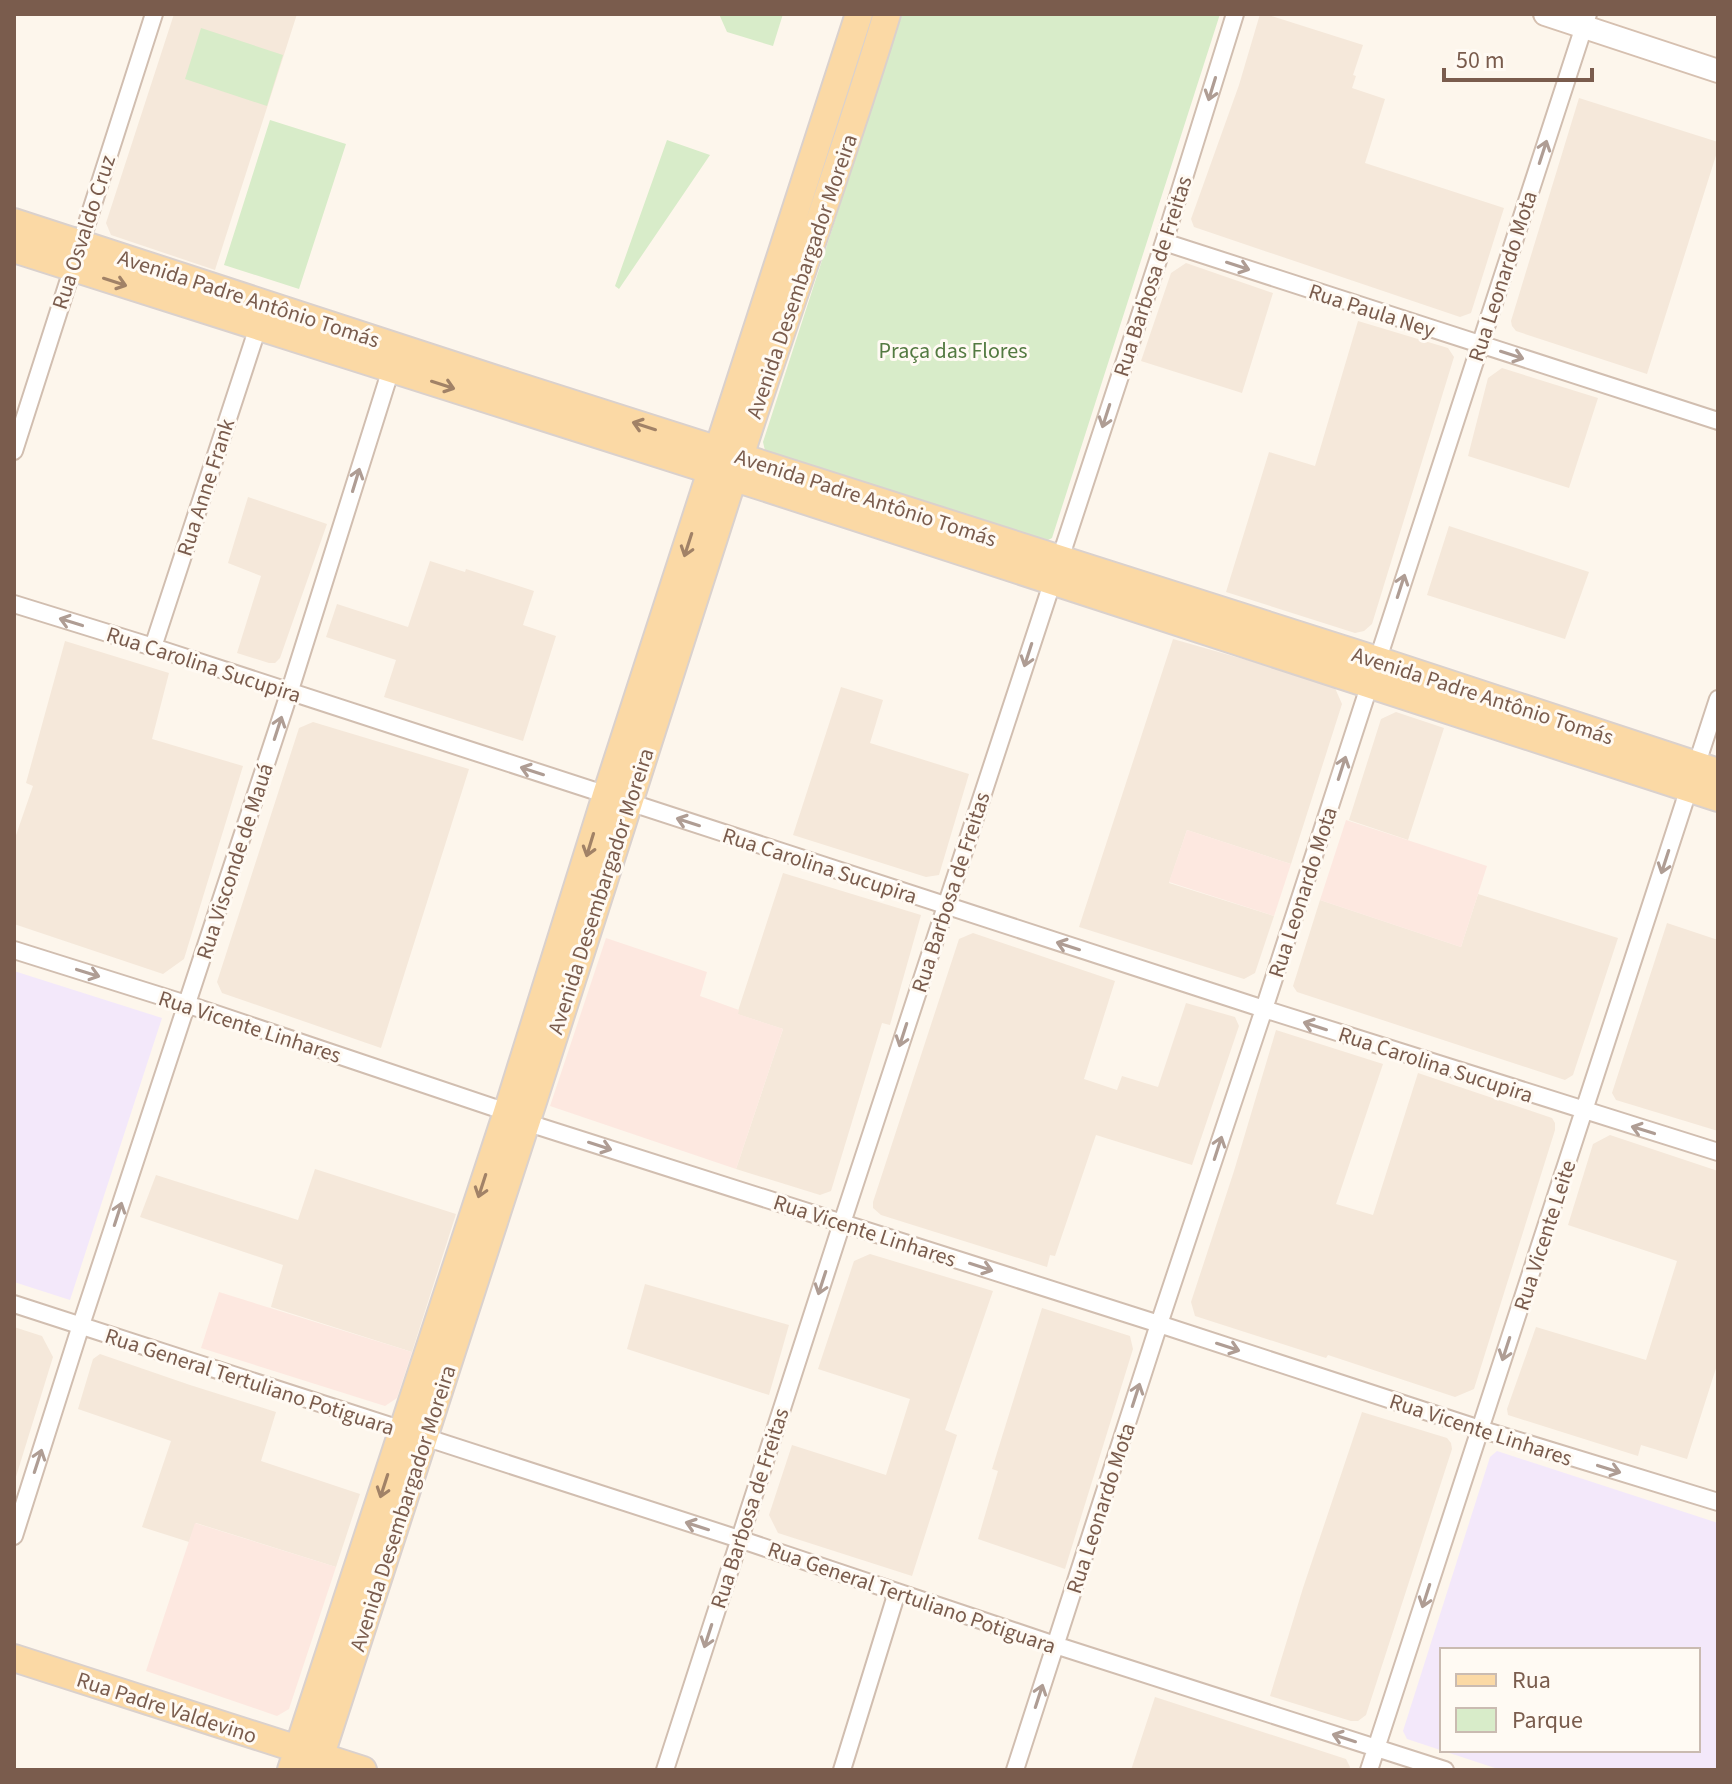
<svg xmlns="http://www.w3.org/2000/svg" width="1732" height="1784" font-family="'Source Sans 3',sans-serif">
  <rect width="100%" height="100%" fill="#fdf6ec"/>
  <path fill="#f5e8da" d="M174 14H297L215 270 111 235 106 223Z
    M1260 14H1265L1363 45 1353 75 1356 76 1352 88 1385 99 1365 163 1504 208 1471 313 1460 317 1194 227 1191 219 1239 85Z
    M1579 98 1718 142V149L1647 374 1516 331 1512 326 1511 321Z
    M1186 263 1273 293 1242 393 1141 361 1171 273Z
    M1358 321 1448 348 1454 357 1372 624 1364 631 1355 633 1226 592 1269 452 1315 466Z
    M1502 368 1598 398 1569 488 1468 456 1488 378Z
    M248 497 327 524 280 658 275 663H269L237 653 261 576 228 563Z
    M1449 526 1589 572 1565 639 1427 595Z
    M430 561 465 572 466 569 534 591 523 625 556 636 523 741 384 697 396 660 326 637 337 604 408 627Z
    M1173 639 1278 669 1335 688 1342 704 1291 864 1187 830 1169 883 1274 916 1255 973 1244 979 1079 927Z
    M65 641 169 673 152 739 243 766 184 959 163 974 14 924V841L33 786 26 783Z
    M841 687 883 700 870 743 969 774 939 875 926 877 793 835Z
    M1396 712 1444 728 1408 840 1349 820 1381 719Z
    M313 722 469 769 381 1048 222 993 217 982 299 728Z
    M783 873 921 915 890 1025 882 1023 831 1191 820 1195 736 1169 783 1029 737 1014Z
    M1478 894 1618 938 1573 1075 1565 1080 1297 992 1293 986 1320 900 1461 947Z
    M1667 923 1718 940V1131L1616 1100 1612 1093Z
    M973 933 1115 981 1084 1079 1117 1090 1122 1076 1158 1087 1186 1003 1235 1017 1239 1026 1192 1165 1096 1135 1055 1256 1050 1255 1047 1267 881 1215 873 1208V1202L959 939Z
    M1276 1030 1383 1064 1336 1204 1373 1215 1418 1073 1552 1118 1555 1123V1130L1474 1389 1455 1397 1328 1355 1326 1358 1195 1316 1191 1302 1234 1171Z
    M1610 1135 1718 1171V1362L1687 1459 1641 1445 1638 1456 1508 1415 1507 1409 1536 1327 1646 1360 1677 1261 1568 1225 1593 1144Z
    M315 1169 456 1214 412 1352 271 1307 283 1265 140 1217 156 1175 298 1220Z
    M870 1254 993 1291 945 1430 957 1435 912 1576 778 1533 769 1515 792 1445 886 1475 910 1399 818 1369 854 1261Z
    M645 1284 789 1325 769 1395 627 1349Z
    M1042 1308 1130 1336 1133 1349 1065 1569 978 1539 998 1471 992 1469Z
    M14 1327 42 1336 53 1357 15 1480Z
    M100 1354 190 1385 276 1412 261 1461 360 1494 336 1567 196 1523 189 1542 142 1527 171 1441 78 1409 93 1359Z
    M1362 1412 1447 1438 1451 1443 1452 1449 1366 1715 1358 1721H1351L1270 1696 1303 1588Z
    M1155 1697 1346 1759 1350 1767 1349 1770H1131Z"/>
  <path fill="#fde8e0" d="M1346 820 1487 866 1461 947 1320 900Z
    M1187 830 1291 864 1274 916 1169 882Z
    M606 938 707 972 700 996 739 1010 738 1014 783 1029 736 1169 550 1106Z
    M219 1292 412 1352 397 1398 385 1406 201 1348Z
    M195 1523 336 1567 289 1709 277 1716 146 1671Z"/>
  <path fill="#f3e8fa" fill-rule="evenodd" d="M14 971 162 1018 70 1300 14 1282Z
    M1497 1451 1718 1523V1770H1501L1407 1739 1403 1731 1490 1457ZM1442 1650H1698V1750H1442Z"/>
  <path fill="#d8ecc9" d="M719 14H783L773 46 727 32Z
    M902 14H1220L1052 538 1042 543 766 455 763 442Z
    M201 28 283 55 267 106 185 79Z
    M270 120 346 144 299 289 224 265Z
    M667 140 710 155 619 289 615 286Z"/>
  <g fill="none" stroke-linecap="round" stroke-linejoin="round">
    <defs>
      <path id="minor" d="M1164 242 1718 421
        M14 451 154 14
        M14 604 153 647 1264 1009 1718 1152
        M153 647 258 327
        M14 950 186 1004 507 1112 525 1122 1159 1324 1480 1429 1718 1502
        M14 1304 739 1539 1055 1645 1445 1770
        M14 1536 81 1325 285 706 391 369
        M665 1770 842 1223 1164 242 1235 14
        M842 1770 897 1592
        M1015 1770 1159 1324 1264 1009 1588 14
        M1369 1770 1718 699"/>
      <path id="secondary" d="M1545 14 1718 71"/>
      <path id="primary" d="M14 222 499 380 1377 660 1718 772
        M14 249 763 487 1718 798
        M14 1658 363 1770
        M291 1770 507 1112 606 795 859 14
        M316 1770C458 1335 599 899 738 463 786 313 841 165 887 14"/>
    </defs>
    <use href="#minor" stroke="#d1beb0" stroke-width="20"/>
    <use href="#secondary" stroke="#d6c0b0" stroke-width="26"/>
    <use href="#primary" stroke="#dad1cd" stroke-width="30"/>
    <use href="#minor" stroke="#fff" stroke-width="16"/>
    <use href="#secondary" stroke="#fff" stroke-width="22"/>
    <use href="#primary" stroke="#fbd9a5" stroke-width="26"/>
  </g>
  <defs><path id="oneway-shaft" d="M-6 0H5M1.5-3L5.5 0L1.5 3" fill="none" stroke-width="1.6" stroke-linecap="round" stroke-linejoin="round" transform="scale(2)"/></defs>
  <g stroke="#af9d94">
    <use href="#oneway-shaft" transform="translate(1212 89) rotate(107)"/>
    <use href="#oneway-shaft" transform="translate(1543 152) rotate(-72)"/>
    <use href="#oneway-shaft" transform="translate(1238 266) rotate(18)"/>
    <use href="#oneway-shaft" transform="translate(1512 355) rotate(18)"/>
    <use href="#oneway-shaft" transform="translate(1106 416) rotate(108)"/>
    <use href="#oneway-shaft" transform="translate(356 480) rotate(-73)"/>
    <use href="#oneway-shaft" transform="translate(1401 586) rotate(-72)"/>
    <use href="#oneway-shaft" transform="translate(71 622) rotate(-163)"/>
    <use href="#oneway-shaft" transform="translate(1028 655) rotate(108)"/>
    <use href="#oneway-shaft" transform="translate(278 728) rotate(-72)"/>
    <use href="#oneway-shaft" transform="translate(1342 768) rotate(-72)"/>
    <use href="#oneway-shaft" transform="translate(532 771) rotate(-162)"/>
    <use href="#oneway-shaft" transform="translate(688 822) rotate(-162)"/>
    <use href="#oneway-shaft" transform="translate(1665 862) rotate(108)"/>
    <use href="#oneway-shaft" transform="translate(1068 946) rotate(-162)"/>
    <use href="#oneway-shaft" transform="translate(88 973) rotate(17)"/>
    <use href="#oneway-shaft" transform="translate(1315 1026) rotate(-162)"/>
    <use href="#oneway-shaft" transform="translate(903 1035) rotate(108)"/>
    <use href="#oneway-shaft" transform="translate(1643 1130) rotate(-163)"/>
    <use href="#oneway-shaft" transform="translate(600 1146) rotate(18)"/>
    <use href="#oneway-shaft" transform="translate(1218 1148) rotate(-72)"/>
    <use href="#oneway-shaft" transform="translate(118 1214) rotate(-72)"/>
    <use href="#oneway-shaft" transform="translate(981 1267) rotate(18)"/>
    <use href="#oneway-shaft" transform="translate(822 1283) rotate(108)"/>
    <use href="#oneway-shaft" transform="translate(1228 1347) rotate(18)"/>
    <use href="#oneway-shaft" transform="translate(1506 1349) rotate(108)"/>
    <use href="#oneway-shaft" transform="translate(1136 1395) rotate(-72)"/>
    <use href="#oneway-shaft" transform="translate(38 1461) rotate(-72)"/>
    <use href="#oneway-shaft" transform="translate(1609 1469) rotate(17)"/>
    <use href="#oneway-shaft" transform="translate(697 1526) rotate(-162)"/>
    <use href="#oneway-shaft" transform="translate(1426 1596) rotate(108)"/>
    <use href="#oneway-shaft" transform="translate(708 1636) rotate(108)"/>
    <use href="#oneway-shaft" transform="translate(1039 1696) rotate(-72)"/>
    <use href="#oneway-shaft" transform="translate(1344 1738) rotate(-162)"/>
  </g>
  <g stroke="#a18267">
    <use href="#oneway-shaft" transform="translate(115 282) rotate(18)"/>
    <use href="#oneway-shaft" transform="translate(443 385) rotate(18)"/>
    <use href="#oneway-shaft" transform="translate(644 426) rotate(-162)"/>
    <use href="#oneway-shaft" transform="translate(688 545) rotate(108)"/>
    <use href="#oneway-shaft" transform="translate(590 845) rotate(107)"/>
    <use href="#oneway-shaft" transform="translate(482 1186) rotate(108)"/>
    <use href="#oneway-shaft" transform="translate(384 1486) rotate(108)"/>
  </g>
  <g text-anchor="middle" stroke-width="6" stroke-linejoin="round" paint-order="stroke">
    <g font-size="22" fill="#7a5c4d" stroke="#fffaf3">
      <text transform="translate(83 232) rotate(-72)" y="8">Rua Osvaldo Cruz</text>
      <text transform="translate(801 276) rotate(-71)" y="8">Avenida Desembargador Moreira</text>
      <text transform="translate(1152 276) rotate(-72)" y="8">Rua Barbosa de Freitas</text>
      <text transform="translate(1502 276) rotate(-72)" y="8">Rua Leonardo Mota</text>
      <text transform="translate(249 298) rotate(18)" y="8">Avenida Padre Antônio Tomás</text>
      <text transform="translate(1372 310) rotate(18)" y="8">Rua Paula Ney</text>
      <text transform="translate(205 487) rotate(-72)" y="8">Rua Anne Frank</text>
      <text transform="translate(866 497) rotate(18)" y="8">Avenida Padre Antônio Tomás</text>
      <text transform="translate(204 664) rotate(18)" y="8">Rua Carolina Sucupira</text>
      <text transform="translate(1483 695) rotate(18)" y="8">Avenida Padre Antônio Tomás</text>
      <text transform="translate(234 861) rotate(-72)" y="8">Rua Visconde de Mauá</text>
      <text transform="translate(820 865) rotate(18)" y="8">Rua Carolina Sucupira</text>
      <text transform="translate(600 891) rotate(-72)" y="8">Avenida Desembargador Moreira</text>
      <text transform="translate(950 892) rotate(-72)" y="8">Rua Barbosa de Freitas</text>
      <text transform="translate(1302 892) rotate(-72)" y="8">Rua Leonardo Mota</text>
      <text transform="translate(250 1026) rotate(18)" y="8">Rua Vicente Linhares</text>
      <text transform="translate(1436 1064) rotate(18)" y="8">Rua Carolina Sucupira</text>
      <text transform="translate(865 1230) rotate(18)" y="8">Rua Vicente Linhares</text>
      <text transform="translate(1544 1235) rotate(-72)" y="8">Rua Vicente Leite</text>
      <text transform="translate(250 1381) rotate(18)" y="8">Rua General Tertuliano Potiguara</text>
      <text transform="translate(1481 1429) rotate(18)" y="8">Rua Vicente Linhares</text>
      <text transform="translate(402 1508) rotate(-72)" y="8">Avenida Desembargador Moreira</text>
      <text transform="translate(749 1508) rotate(-72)" y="8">Rua Barbosa de Freitas</text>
      <text transform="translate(1100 1508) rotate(-72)" y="8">Rua Leonardo Mota</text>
      <text transform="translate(912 1597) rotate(19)" y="8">Rua General Tertuliano Potiguara</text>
      <text transform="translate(167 1707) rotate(18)" y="8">Rua Padre Valdevino</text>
    </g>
    <g font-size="22" fill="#537a41" stroke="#fffaf3">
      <text x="953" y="358">Praça das Flores</text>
    </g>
  </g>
  <rect width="1732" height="1784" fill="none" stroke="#7a5c4d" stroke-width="32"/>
  <rect x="1440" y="1648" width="260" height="104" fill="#fffaf3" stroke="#cabbb1" stroke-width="2"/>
  <rect x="1456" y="1674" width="40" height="12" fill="#fbd9a5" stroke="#cabbb1" stroke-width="2"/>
  <text x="1512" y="1688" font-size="24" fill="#7a5c4d">Rua</text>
  <rect x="1456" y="1708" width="40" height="24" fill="#d8ecc9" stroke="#cabbb1" stroke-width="2"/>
  <text x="1512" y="1728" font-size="24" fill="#7a5c4d">Parque</text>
  <path d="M1444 68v12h148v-12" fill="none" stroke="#7a5c4d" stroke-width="4"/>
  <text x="1456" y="68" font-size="24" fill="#7a5c4d" stroke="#fffaf3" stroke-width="6" paint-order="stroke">50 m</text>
</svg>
